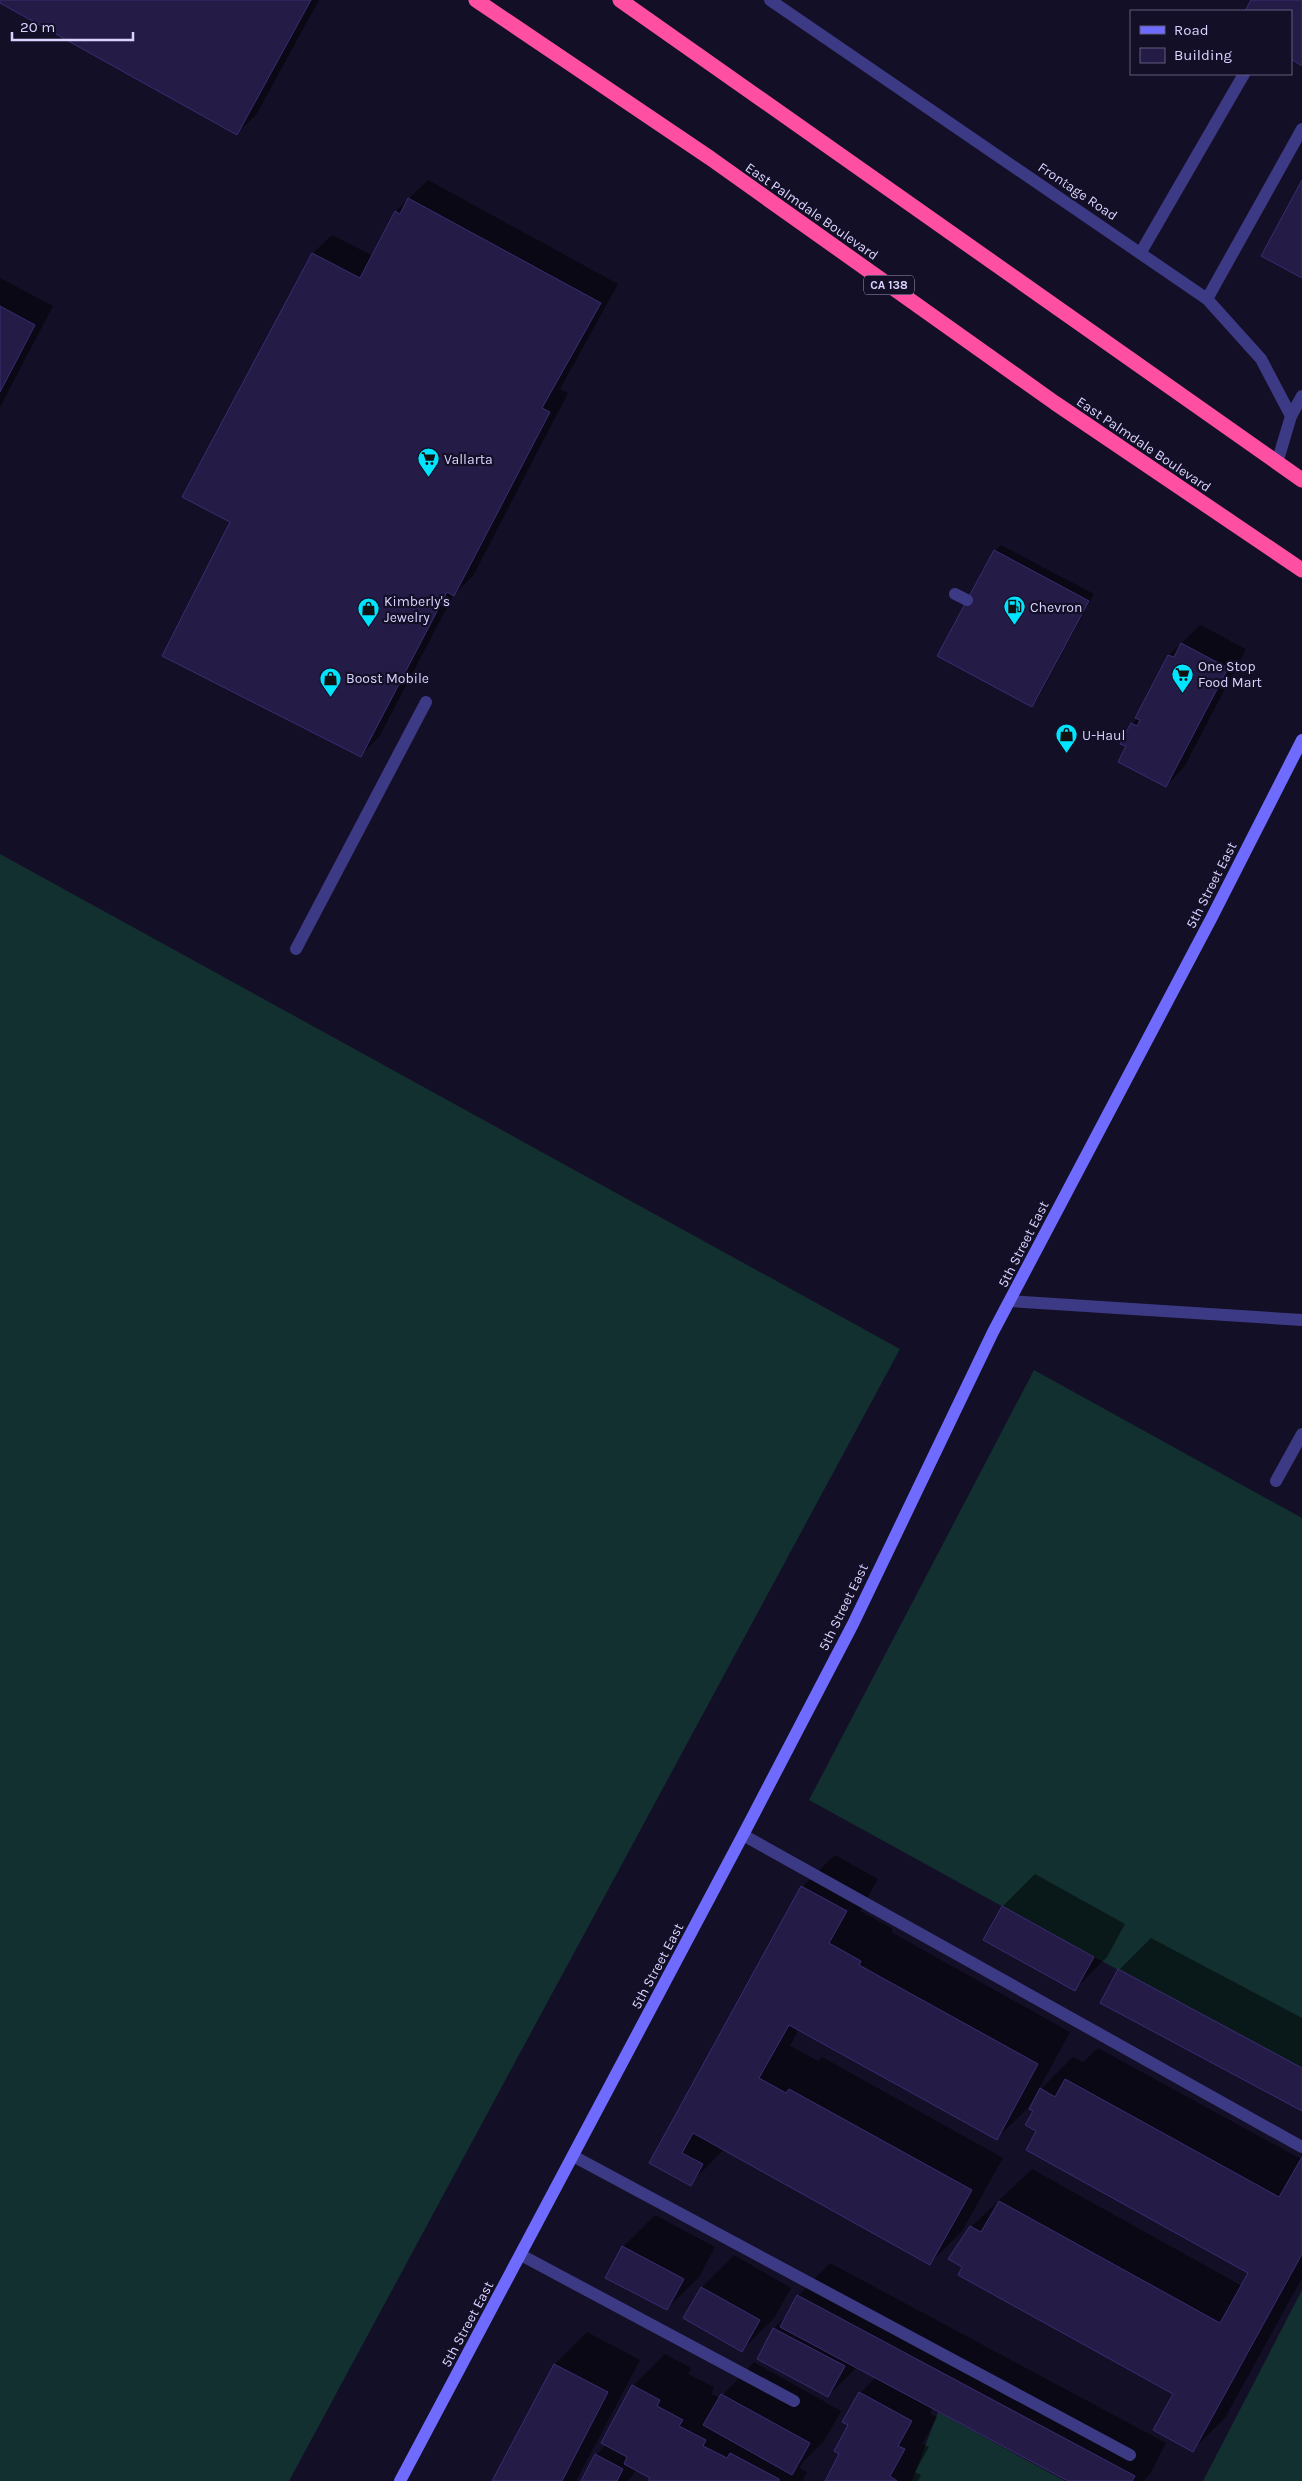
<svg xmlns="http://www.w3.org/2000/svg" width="1302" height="2481" font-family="Karla,sans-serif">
  <rect width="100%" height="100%" fill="#130f26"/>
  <path fill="#12302f" d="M0 854 900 1349 289 2481H0Z
    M1034 1370 1302 1518V2071L809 1800Z
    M1302 2290V2481H1203Z
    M938 2412 1065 2481H912Z"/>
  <path fill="#0007" d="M0 0H319L256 115 237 133Z
    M1253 0H1302V64L1291 58V11H1246Z
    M428 180 618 284 560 389 568 393 473 576 454 594 379 737 361 755 232 521 183 496 313 253 332 235 373 256 396 211Z
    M0 278 53 306 0 407Z
    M1001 545 1094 594 1037 700 1031 706 995 551Z
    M1200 625 1246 649 1184 767 1166 786 1127 746 1132 724 1138 718 1169 655Z
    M835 1855 878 1879 860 1911 893 1929 891 1932 1070 2032 1029 2107 996 2139 799 2029 790 2046 818 2061 822 2057 1003 2158 962 2231 930 2263 724 2149 690 2184 650 2162 802 1887Z
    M1035 1874 1125 1924 1107 1957 1075 1989 984 1939 1003 1906Z
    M1151 1938 1302 2018V2110L1119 1970Z
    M1098 2048 1301 2159 1302 2157V2278L1225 2418 1192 2450 1175 2394 971 2227 1032 2169 1242 2286 1250 2272 1038 2131 1034 2110 1041 2089 1073 2057 1083 2062Z
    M655 2215 715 2247 699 2277 667 2309 623 2247Z
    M734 2255 791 2288 774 2318 742 2350 685 2318 702 2287Z
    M830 2263 1166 2443 1150 2474 1143 2481H1070L933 2407 930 2414 937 2417 922 2444 929 2447 915 2472 921 2475 918 2481H828L840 2453 860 2393 876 2377 857 2367 828 2396 758 2359 774 2328 788 2315 798 2296Z
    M587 2332 640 2360 576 2481H493L555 2364Z
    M665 2354 691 2368 688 2374 714 2387 711 2394 720 2398 754 2362 841 2411 824 2441 802 2463 800 2468 807 2472 802 2481H650L652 2477 637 2469 628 2481H582L596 2455 606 2445 633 2386Z"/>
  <path fill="#241b47" stroke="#3b2d73" d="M0 0H311L237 135 0 3Z
    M1251 0H1302V66L1291 59V11H1245Z
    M1302 180V278L1261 256Z
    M408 198 601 303 542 408 550 412 454 596 447 592 361 757 162 656 230 522 182 497 312 253 360 278 395 211 400 214Z
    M0 306 35 325 0 392Z
    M994 550 1089 601 1032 707 937 656Z
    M1181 643 1228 668 1166 787 1118 762 1126 746 1120 744 1131 723 1137 726 1140 720 1135 718 1168 655 1174 657Z
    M801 1886 847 1911 829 1943 861 1961 859 1965 1038 2064 997 2140 789 2025 759 2078 786 2093 789 2089 972 2190 930 2265 693 2133 682 2153 703 2164 691 2186 649 2163Z
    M1002 1906 1094 1957 1075 1991 983 1940Z
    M1118 1969 1302 2068V2111L1100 2003Z
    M1065 2079 1279 2197 1302 2157V2254L1193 2452 1153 2430 1173 2394 958 2275 962 2267 948 2259 970 2226 981 2232 999 2201 1220 2323 1248 2273 1026 2150 1036 2131 1025 2125 1033 2111 1029 2109 1040 2088 1055 2097Z
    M622 2246 684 2279 667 2310 605 2278Z
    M701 2287 760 2320 742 2352 683 2318Z
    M797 2295 1135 2476 1132 2481H1068L780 2327Z
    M773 2328 845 2366 828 2397 757 2359Z
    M554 2364 608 2392 562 2481H492Z
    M632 2385 660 2400 657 2406 683 2420 679 2426 706 2440 703 2446 727 2458 730 2453 779 2479V2481H648L650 2478 624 2464 627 2457 601 2443Z
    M859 2392 912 2421 898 2446 905 2449 890 2476 897 2481H825L839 2454 834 2451 848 2425 842 2422Z
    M721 2394 810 2443 792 2475 703 2425Z
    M595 2454 623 2469 617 2481H581Z"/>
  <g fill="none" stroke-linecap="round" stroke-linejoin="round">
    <path stroke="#3d3a85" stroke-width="12" d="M1141 252 1244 74
      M1207 299 1302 129
      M1291 416 1302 396
      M955 594 967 600
      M296 949 426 702
      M1010 1301 1302 1320
      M743 1835 1302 2147
      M573 2156 1130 2455
      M521 2255 794 2401"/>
    <path stroke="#3d3a85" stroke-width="12" d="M770 0 1207 299 1261 359 1291 416 1277 463
      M1276 1481 1302 1434"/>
    <path stroke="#6f6bff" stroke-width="12" d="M400 2481 743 1835 853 1624 993 1332 1212 917 1302 740"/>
    <path stroke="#ff4fa3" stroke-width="15" d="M476 0 710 158 1055 403 1302 570
      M620 0 1302 480"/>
  </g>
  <defs>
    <symbol id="supermarket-pin" viewBox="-11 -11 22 30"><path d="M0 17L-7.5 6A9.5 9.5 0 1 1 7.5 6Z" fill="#00e5ff" stroke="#130f26"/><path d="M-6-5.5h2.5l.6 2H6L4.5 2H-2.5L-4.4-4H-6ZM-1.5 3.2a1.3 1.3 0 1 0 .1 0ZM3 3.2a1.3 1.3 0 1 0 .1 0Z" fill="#111"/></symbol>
    <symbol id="fuel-pin" viewBox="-11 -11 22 30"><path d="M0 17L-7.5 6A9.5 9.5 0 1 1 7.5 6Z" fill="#00e5ff" stroke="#130f26"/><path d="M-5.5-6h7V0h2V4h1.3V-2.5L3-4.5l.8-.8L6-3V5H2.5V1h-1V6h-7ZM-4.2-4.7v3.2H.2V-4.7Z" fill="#111"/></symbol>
    <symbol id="shop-pin" viewBox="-11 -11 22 30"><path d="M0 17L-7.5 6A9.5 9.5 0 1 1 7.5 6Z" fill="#00e5ff" stroke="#130f26"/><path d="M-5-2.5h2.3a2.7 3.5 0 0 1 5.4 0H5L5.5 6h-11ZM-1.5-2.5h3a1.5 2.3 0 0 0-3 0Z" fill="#111"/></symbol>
  </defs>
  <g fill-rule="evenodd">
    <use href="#supermarket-pin" x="416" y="446" width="25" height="34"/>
    <use href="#fuel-pin" x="1002" y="594" width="25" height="34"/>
    <use href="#shop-pin" x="356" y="596" width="25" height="34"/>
    <use href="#supermarket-pin" x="1170" y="662" width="25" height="34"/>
    <use href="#shop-pin" x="318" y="666" width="25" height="34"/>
    <use href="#shop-pin" x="1054" y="722" width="25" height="34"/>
  </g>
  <g text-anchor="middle" stroke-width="4.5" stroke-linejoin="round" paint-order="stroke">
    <rect fill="#130f26" stroke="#9e99be" stroke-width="1" x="864" y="275.5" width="50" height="19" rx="4"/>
    <g font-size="12" font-weight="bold" fill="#d9d4ff">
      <text x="889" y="289">CA 138</text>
    </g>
    <g font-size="14" fill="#d9d4ff" stroke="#130f26">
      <text transform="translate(1078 191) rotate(34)" y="5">Frontage Road</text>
      <text transform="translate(812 211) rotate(35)" y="5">East Palmdale Boulevard</text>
      <text transform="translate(1144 444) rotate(34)" y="5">East Palmdale Boulevard</text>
      <text transform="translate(1211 885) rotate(-63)" y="5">5th Street East</text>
      <text transform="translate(1023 1244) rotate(-63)" y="5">5th Street East</text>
      <text transform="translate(843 1607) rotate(-64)" y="5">5th Street East</text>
      <text transform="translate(657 1966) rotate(-62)" y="5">5th Street East</text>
      <text transform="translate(467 2324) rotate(-62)" y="5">5th Street East</text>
    </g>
    <g font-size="14" fill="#d9d4ff" stroke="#130f26" text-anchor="start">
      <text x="444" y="464">Vallarta</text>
      <text x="384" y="606">Kimberly's<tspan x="384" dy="16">Jewelry</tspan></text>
      <text x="1030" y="612">Chevron</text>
      <text x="1198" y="671">One Stop<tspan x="1198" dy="16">Food Mart</tspan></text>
      <text x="346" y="683">Boost Mobile</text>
      <text x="1082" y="740">U-Haul</text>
    </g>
  </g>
  <rect x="1130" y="10" width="162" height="65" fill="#130f26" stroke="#625e7d"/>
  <rect x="1140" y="26" width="25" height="8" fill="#6f6bff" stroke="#625e7d"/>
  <text x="1174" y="35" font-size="15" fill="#d9d4ff">Road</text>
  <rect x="1140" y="48" width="25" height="15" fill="#241b47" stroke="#625e7d"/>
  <text x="1174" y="60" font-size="15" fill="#d9d4ff">Building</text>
  <path d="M12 32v8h121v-8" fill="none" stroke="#d9d4ff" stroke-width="2.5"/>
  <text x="20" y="32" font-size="15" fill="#d9d4ff" stroke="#130f26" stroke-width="4" paint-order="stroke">20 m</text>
</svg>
